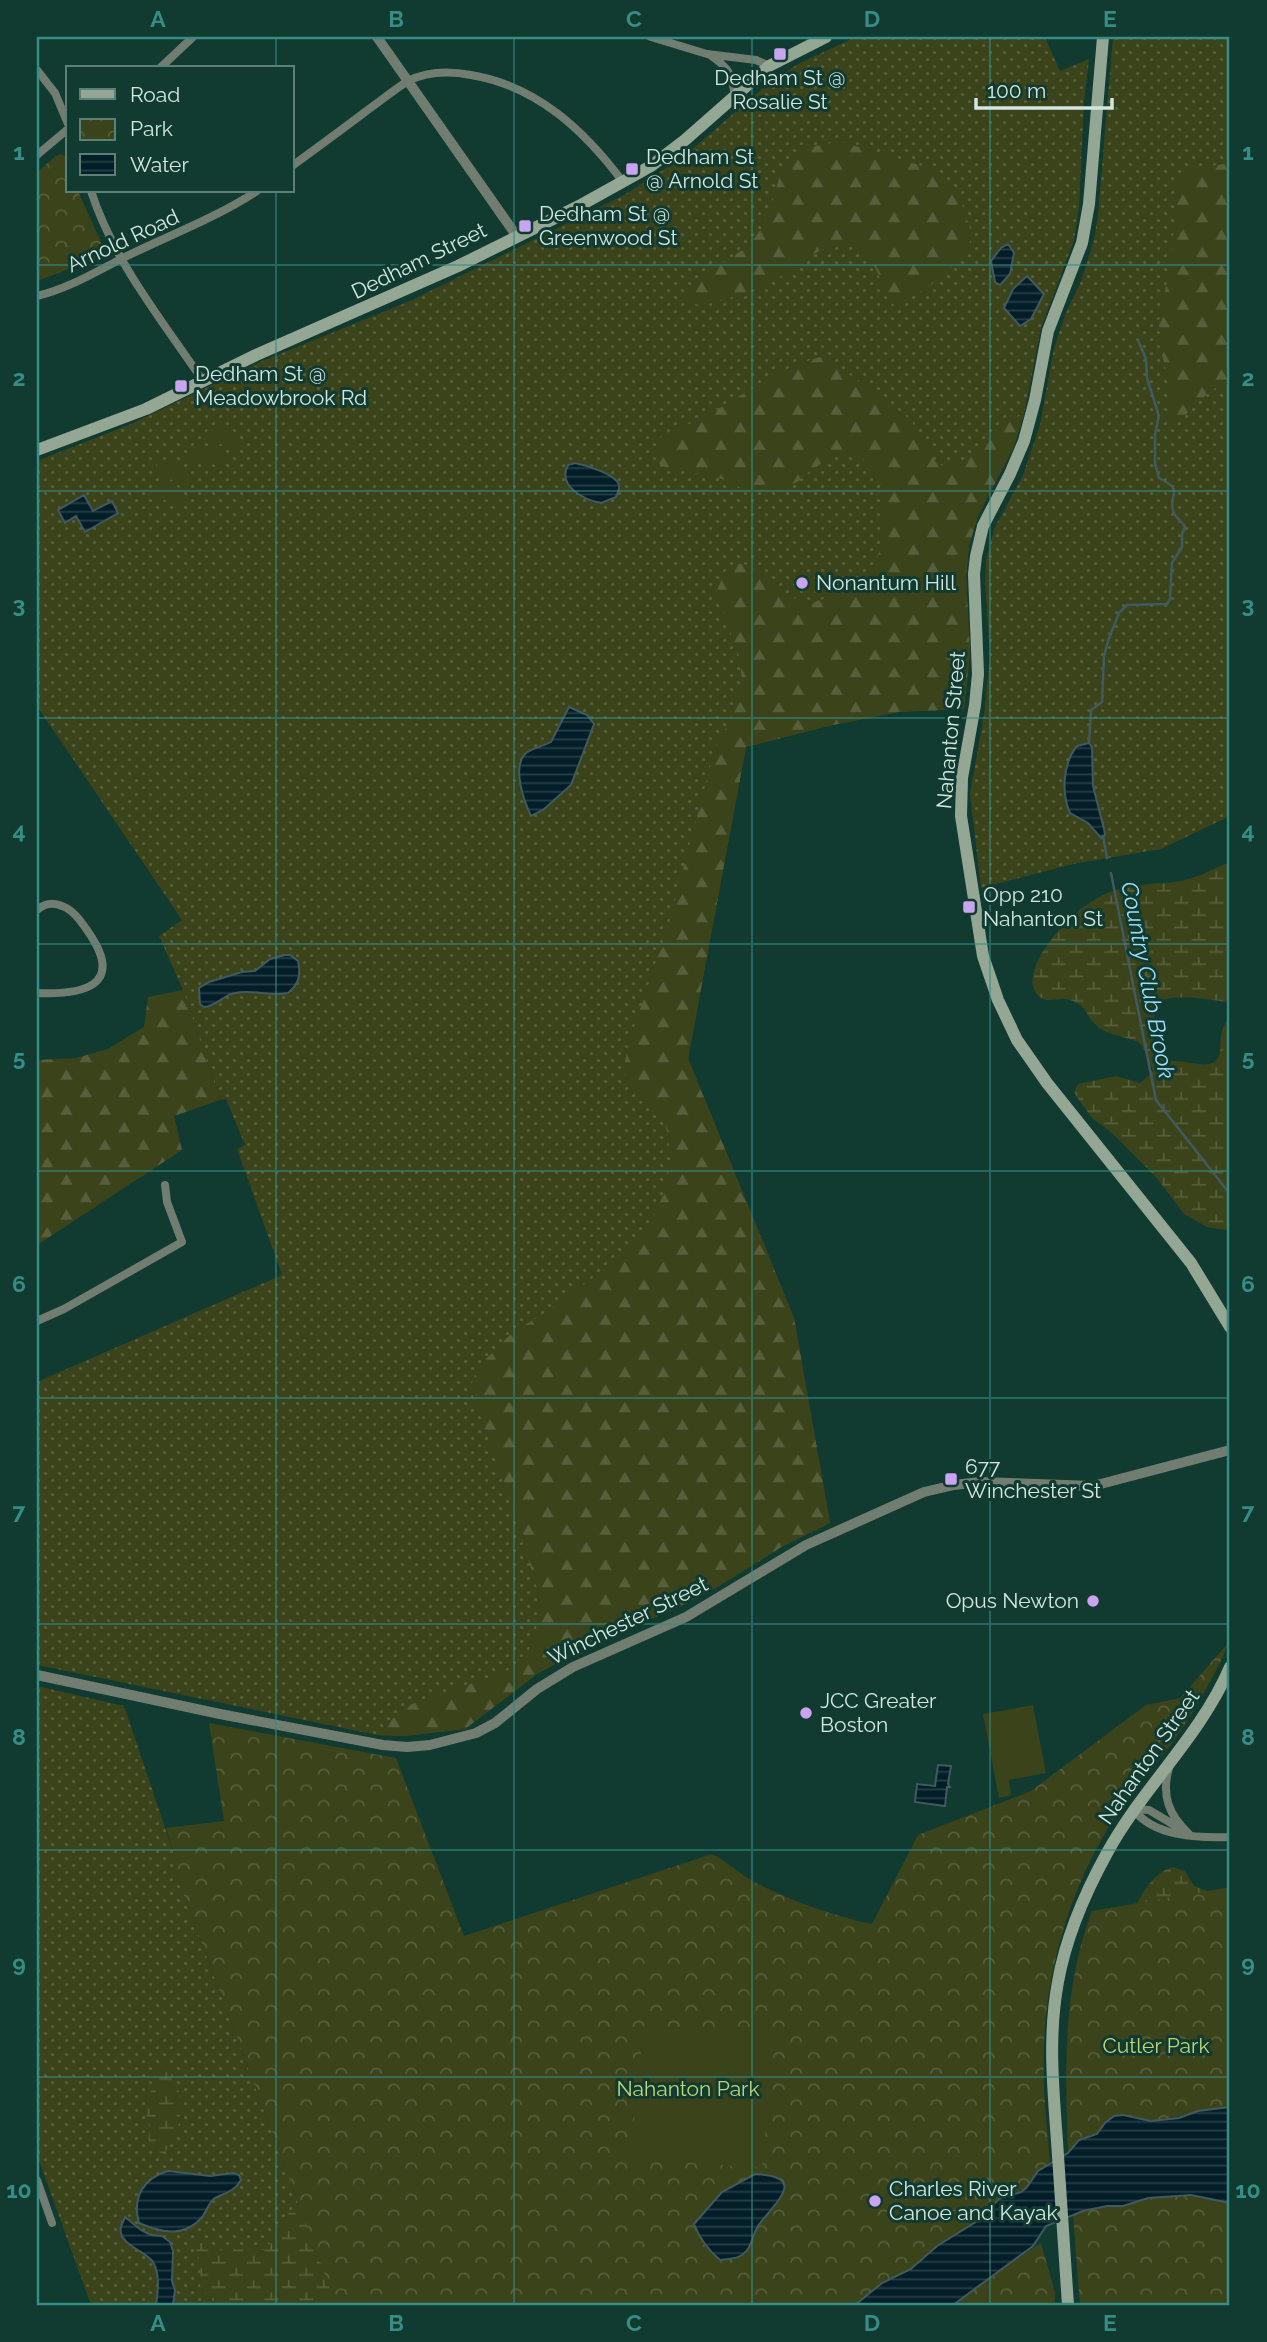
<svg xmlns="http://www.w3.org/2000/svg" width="1267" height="2342" font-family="Raleway,sans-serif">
  <defs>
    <pattern id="grass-dots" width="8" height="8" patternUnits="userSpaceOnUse" patternTransform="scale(1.75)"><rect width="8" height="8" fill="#3b431b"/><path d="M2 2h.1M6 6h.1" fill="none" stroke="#565e3c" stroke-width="1.8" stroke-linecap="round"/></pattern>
    <pattern id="forest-firs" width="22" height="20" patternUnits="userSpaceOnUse" patternTransform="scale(1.75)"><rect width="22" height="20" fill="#3b431b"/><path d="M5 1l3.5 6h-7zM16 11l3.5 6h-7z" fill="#565e3c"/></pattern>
    <pattern id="wetland-marsh" width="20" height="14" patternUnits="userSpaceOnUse" patternTransform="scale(1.75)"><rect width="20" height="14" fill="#3b431b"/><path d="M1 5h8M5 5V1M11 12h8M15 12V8" fill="none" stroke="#565e3c"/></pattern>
    <pattern id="park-crowns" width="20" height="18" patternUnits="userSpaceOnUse" patternTransform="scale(1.75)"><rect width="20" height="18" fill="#3b431b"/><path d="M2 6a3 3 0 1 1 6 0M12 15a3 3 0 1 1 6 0" fill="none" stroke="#565e3c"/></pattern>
    <pattern id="water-rules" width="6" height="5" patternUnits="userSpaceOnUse" patternTransform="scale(1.75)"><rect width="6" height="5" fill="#031e28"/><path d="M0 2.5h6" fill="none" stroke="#273f47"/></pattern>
  </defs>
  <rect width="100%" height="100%" fill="#113a30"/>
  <path fill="url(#grass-dots)" d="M856 37H1045L1060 71 1089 59 1084 103 1079 207 1074 240 1041 328 1026 405 1017 438 978 516 969 546 966 576 970 653 964 709 898 712 828 726 746 747 688 1058 794 1318 830 1523 783 1546 719 1586 679 1607 583 1649 537 1674 465 1729 404 1736 377 1735 37 1665V1382L282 1275 237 1149 245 1145 226 1099 220 1100 183 990 159 936 182 920 37 706V461L131 424 260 362 410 301 624 195 683 157 776 77 802 62Z
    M1113 37H1230V816L1161 849 1073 864 981 888 970 794 984 715 990 656 985 583 986 560 994 529 1023 475 1040 425 1054 348 1065 315 1082 279 1094 239 1098 215Z
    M37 1686 124 1706 175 1857V1871L336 2305H173L175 2290 172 2281 173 2251 155 2236 139 2228 127 2217 121 2225C129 2253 144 2246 154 2263 160 2275 157 2291 157 2303L156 2305H91L37 2155Z"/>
  <path fill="url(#forest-firs)" d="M842 142 926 167 950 189 964 208 972 236 968 248 948 270 928 288 894 305 888 301C879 270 864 232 824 249 810 254 797 267 783 275 764 286 745 293 724 300 710 304 695 308 683 299 691 271 730 264 749 244 793 199 755 148 842 142Z
    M1230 163V377L1201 399 1178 423 1173 424 1169 413 1171 391 1161 351 1159 322 1167 281 1177 206 1176 187 1181 177 1193 169Z
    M821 357 831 361 911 420 937 464 950 467 965 459 1004 420 1024 415 1013 449 978 516 969 546 966 576 970 653 964 709 898 712 828 726 746 747 688 1059 794 1318 830 1523 783 1546 719 1586 679 1607 583 1649 537 1674 465 1729 404 1736 377 1735 394 1717 412 1704 507 1671 524 1657 534 1642 538 1616V1592L513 1508 472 1393V1383L478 1367 514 1331 542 1315 625 1254 646 1228 665 1193 671 1157 665 1121 658 1106 629 1090 624 1068 628 1045 669 923 715 748 730 721 742 679 739 656 716 592 727 568 737 563 747 565 782 591 807 605C825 598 862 586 872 569 885 549 888 499 879 479 874 468 867 462 858 454L835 456 812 469 799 481 774 492 743 489 722 479 681 470 668 469 656 462 657 441 665 433C721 417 765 370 821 357Z
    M183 990 220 1100 174 1116 182 1150 37 1245V1060L76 1058 108 1049 144 1027 148 997Z"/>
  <path fill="url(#wetland-marsh)" d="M1230 862V1003C1216 1000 1171 993 1160 1002 1150 1008 1155 1044 1158 1055 1169 1063 1179 1060 1191 1063 1239 1072 1208 1035 1230 1019V1228L1225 1230 1207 1227 1184 1214 1156 1177 1112 1133 1092 1118 1074 1093 1078 1084 1116 1076 1140 1083 1153 1072 1148 1056 1140 1043C1127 1036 1107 1036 1096 1025 1085 1015 1088 1006 1070 1000 1058 996 1045 1006 1036 993 1029 982 1034 969 1039 958 1056 928 1088 896 1123 888 1142 883 1162 884 1181 881 1198 878 1214 868 1230 862Z
    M1173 1867 1185 1871 1194 1886 1230 1899 1127 1923C1138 1902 1149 1874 1173 1867Z
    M163 2061 166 2062 171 2071 172 2083 177 2085C184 2106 181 2139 163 2153L158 2152 148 2143 150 2125 144 2108 154 2082 157 2070Z
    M306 2201 440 2305H214V2298C193 2288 202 2282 200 2264 199 2255 195 2249 194 2241L200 2238 226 2253 242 2248 263 2250 268 2247 277 2227 290 2212Z"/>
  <path fill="url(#park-crowns)" d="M62 154 68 159V191H78L105 251 101 257 37 281V172L56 156Z
    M1230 1641C1214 1677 1195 1711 1172 1743 1156 1765 1137 1784 1122 1806 1074 1877 1047 1961 1044 2046 1042 2085 1047 2125 1050 2163 1032 2173 1031 2189 1014 2194L955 2236 937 2246 911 2269 873 2290 855 2305H336L175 1871V1857L166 1828 224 1821 209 1723 396 1758 464 1936 712 1854C728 1862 742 1876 758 1884 794 1902 834 1916 872 1924L918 1835 1031 1791 1146 1705 1180 1698Z
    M1230 1887V2107L1151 2121 1123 2115 1105 2123 1097 2134 1083 2139 1068 2153C1065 2070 1062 1990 1092 1911Z
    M1191 2195 1230 2203V2305H1080L1073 2215 1083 2211 1107 2206 1128 2205 1140 2199Z
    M1041 2243 1055 2292V2305H946Z"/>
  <path fill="#3b431b" d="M208 426 240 433 237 448 205 441Z
    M194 444 226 451 222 466 190 460Z
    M158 461 189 468 186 483 154 476Z
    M153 482 185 489 182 504 150 497Z
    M1033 1705 1046 1773 1009 1780 1011 1795 999 1798 983 1714Z
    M644 2026 775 2036 762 2168 630 2158Z"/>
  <path fill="url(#water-rules)" stroke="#415a5f" stroke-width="2" d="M1008 244 1014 253 1010 274 1000 285 995 282 991 261 1001 248Z
    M1027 276 1044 294 1031 319 1020 326 1004 308 1013 289Z
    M575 463C585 465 616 474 619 485 620 488 617 494 616 497L601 503C584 500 557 486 568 465Z
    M84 495 93 511 112 501 118 513 85 532 76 516 65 523 58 510Z
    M569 707 587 715 594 724 571 785 543 810 531 816C524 801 512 768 525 754 531 748 544 746 551 742Z
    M1089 743 1092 747 1093 786 1104 829 1105 835 1101 838 1088 823 1070 813C1061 793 1063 763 1077 746Z
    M285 955H290L298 961C301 975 299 984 288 993 270 997 253 989 235 993 223 995 217 1006 204 1007L200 1004 199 988 209 982 242 972 255 971 270 959Z
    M938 1765 951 1766 948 1784 950 1787H947L945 1806 915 1802 917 1784 935 1786Z
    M1230 2107V2203L1191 2195 1148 2198 1123 2206H1107L1083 2211 1046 2226 1033 2246 953 2305H855L882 2283 911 2269 937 2246 979 2220 999 2199 1021 2192 1027 2187 1038 2171 1068 2153 1079 2140 1097 2134 1105 2123 1114 2116 1123 2115 1151 2121 1179 2118 1198 2111Z
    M168 2171 210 2176 233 2173 239 2175 241 2180C235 2191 225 2193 215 2198 209 2202 207 2210 203 2216 185 2238 162 2233 139 2223 132 2198 143 2178 168 2171Z
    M755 2174C810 2177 774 2203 758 2226 751 2237 753 2247 742 2255 736 2259 728 2259 720 2260 707 2249 700 2239 694 2224L722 2192Z
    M125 2217 141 2230 151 2235 162 2236 170 2242 173 2251 172 2281 175 2290 173 2305H156C158 2293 160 2273 153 2262 146 2251 117 2244 121 2227 122 2223 124 2220 125 2217Z"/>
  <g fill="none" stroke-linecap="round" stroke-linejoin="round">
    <path stroke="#415a5f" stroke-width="2.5" d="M1089 743 1091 710 1102 702 1104 656 1108 641 1119 613 1127 605 1167 604 1170 599 1172 563 1182 547V534L1185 527C1182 521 1176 518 1174 513 1166 495 1187 492 1159 478L1155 463V434L1159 416 1147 378 1146 359 1138 340
      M1103 836 1107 858
      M1111 873 1156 1100 1230 1194"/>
    <path stroke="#717d71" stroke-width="8" d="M651 37 707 54 756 60 769 66
      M710 55C729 68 731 73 735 95
      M160 68 193 37
      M37 70 55 93 68 124
      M37 155 68 129
      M292 166C318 147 344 128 369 109 382 100 395 89 408 81 428 71 450 71 471 75 537 86 584 130 623 182
      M91 191C114 262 162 320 203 381
      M37 296C67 289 94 273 121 259 167 236 214 219 257 191
      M37 910C44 904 53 902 62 906 74 910 82 923 89 933 125 986 83 995 37 993
      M37 1321 64 1309 182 1242 167 1202 165 1185
      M1169 1768C1161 1796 1169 1815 1189 1834
      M1133 1809C1154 1837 1198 1838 1230 1837
      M1133 1809 1149 1810 1181 1829
      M37 2180 52 2223"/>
    <path stroke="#717d71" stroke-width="10" d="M377 37 516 235
      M37 1675 220 1714 383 1745 407 1747 430 1745 476 1733 495 1723 537 1689 573 1667 686 1617 806 1545 924 1492 954 1485 980 1482 1093 1486 1230 1450"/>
    <path stroke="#94a794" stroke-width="12" d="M1103 37 1089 204 1082 243 1048 331 1035 400 1024 441 1010 474 983 526 976 556 974 574 978 674 975 705 962 778 961 816 983 956 998 1000 1017 1040 1047 1083 1191 1263 1230 1327
      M37 450 146 409 256 355 458 266 579 206 651 166 685 140 769 66 826 37
      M1068 2305C1064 2250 1061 2195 1057 2141 1053 2087 1048 2035 1058 1982 1066 1936 1085 1893 1107 1853 1143 1787 1200 1737 1230 1667"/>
  </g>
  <path fill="none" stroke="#368d85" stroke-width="2" stroke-opacity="0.55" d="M276 37V68M514 37V2305M752 37V2305M990 37V2305M276 191V2305M37 265H1230M37 491H1230M37 718H1230M37 944H1230M37 1171H1230M37 1398H1230M37 1624H1230M37 1850H1230M37 2077H1230"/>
  <g fill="#c8a5ee" stroke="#113a30" stroke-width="2.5">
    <rect x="773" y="47" width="14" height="14" rx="3.5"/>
    <rect x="625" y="162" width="14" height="14" rx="3.5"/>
    <rect x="518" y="219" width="14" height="14" rx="3.5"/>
    <rect x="174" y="379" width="14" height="14" rx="3.5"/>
    <circle cx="802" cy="583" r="7"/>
    <rect x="962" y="900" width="14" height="14" rx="3.5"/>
    <rect x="944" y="1472" width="14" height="14" rx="3.5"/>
    <circle cx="1093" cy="1601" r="7"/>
    <circle cx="806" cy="1713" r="7"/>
    <circle cx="875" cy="2201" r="7"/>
  </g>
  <g text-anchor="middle" stroke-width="6" stroke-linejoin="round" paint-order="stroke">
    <g font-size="21" fill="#d2e7e0" stroke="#113a30" text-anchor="start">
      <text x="780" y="85" text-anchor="middle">Dedham St @<tspan x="780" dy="24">Rosalie St</tspan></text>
      <text x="646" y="164">Dedham St<tspan x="646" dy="24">@ Arnold St</tspan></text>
      <text x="539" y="221">Dedham St @<tspan x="539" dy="24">Greenwood St</tspan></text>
      <text x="195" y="381">Dedham St @<tspan x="195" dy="24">Meadowbrook Rd</tspan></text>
      <text x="816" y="590">Nonantum Hill</text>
      <text x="983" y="902">Opp 210<tspan x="983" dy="24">Nahanton St</tspan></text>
      <text x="965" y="1474">677<tspan x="965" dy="24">Winchester St</tspan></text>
      <text x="1079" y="1608" text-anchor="end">Opus Newton</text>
      <text x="820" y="1708">JCC Greater<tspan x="820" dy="24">Boston</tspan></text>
      <text x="889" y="2196">Charles River<tspan x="889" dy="24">Canoe and Kayak</tspan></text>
    </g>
    <g font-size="21" fill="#d2e7e0" stroke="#113a30">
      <text transform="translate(123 241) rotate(-25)" y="7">Arnold Road</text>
      <text transform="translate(419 261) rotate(-26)" y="7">Dedham Street</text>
      <text transform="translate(951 730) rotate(-85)" y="7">Nahanton Street</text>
      <text transform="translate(628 1621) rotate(-26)" y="7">Winchester Street</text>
      <text transform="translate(1149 1757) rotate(-55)" y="7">Nahanton Street</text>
    </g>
    <g font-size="21" fill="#bfd574" stroke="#113a30">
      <text x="1156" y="2053">Cutler Park</text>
      <text x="688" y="2096">Nahanton Park</text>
    </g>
    <g font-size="23" font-style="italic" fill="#9edef9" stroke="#113a30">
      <text transform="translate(1148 980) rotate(79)" y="8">Country Club Brook</text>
    </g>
  </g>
  <rect width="1267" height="2342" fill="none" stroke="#113a30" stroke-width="77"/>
  <rect x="66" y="66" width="228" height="126" fill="#113a30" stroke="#5e7f76" stroke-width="2"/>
  <rect x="80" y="89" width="35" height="10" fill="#94a794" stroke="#5e7f76" stroke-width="2"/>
  <text x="130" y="102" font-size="21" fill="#d2e7e0">Road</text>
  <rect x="80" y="119" width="35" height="21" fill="url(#park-crowns)" stroke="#5e7f76" stroke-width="2"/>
  <text x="130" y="136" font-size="21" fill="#d2e7e0">Park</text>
  <rect x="80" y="154" width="35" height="21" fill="url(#water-rules)" stroke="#5e7f76" stroke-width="2"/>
  <text x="130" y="172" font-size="21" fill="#d2e7e0">Water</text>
  <path d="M976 98v10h136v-10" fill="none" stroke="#d2e7e0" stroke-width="3.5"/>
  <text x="987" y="98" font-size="21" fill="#d2e7e0" stroke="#113a30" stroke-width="5" paint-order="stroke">100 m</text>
  <rect x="38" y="38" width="1190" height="2266" fill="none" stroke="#368d85" stroke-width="2.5"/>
  <g font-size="23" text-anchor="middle" font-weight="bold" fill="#368d85">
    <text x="158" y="27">A</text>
    <text x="396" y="27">B</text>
    <text x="634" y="27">C</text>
    <text x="872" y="27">D</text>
    <text x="1110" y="27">E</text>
    <text x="19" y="160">1</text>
    <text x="1248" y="160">1</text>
    <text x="19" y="386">2</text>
    <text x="1248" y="386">2</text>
    <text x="19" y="613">3</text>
    <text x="1248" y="613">3</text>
    <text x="19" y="839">4</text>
    <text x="1248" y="839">4</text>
    <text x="19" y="1066">5</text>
    <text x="1248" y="1066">5</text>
    <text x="19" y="1292">6</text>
    <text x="1248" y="1292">6</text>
    <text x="19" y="1519">7</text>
    <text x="1248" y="1519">7</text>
    <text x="19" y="1745">8</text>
    <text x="1248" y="1745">8</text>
    <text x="19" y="1972">9</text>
    <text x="1248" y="1972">9</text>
    <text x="19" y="2198">10</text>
    <text x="1248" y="2198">10</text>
    <text x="158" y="2331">A</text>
    <text x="396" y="2331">B</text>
    <text x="634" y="2331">C</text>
    <text x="872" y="2331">D</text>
    <text x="1110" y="2331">E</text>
  </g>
</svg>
